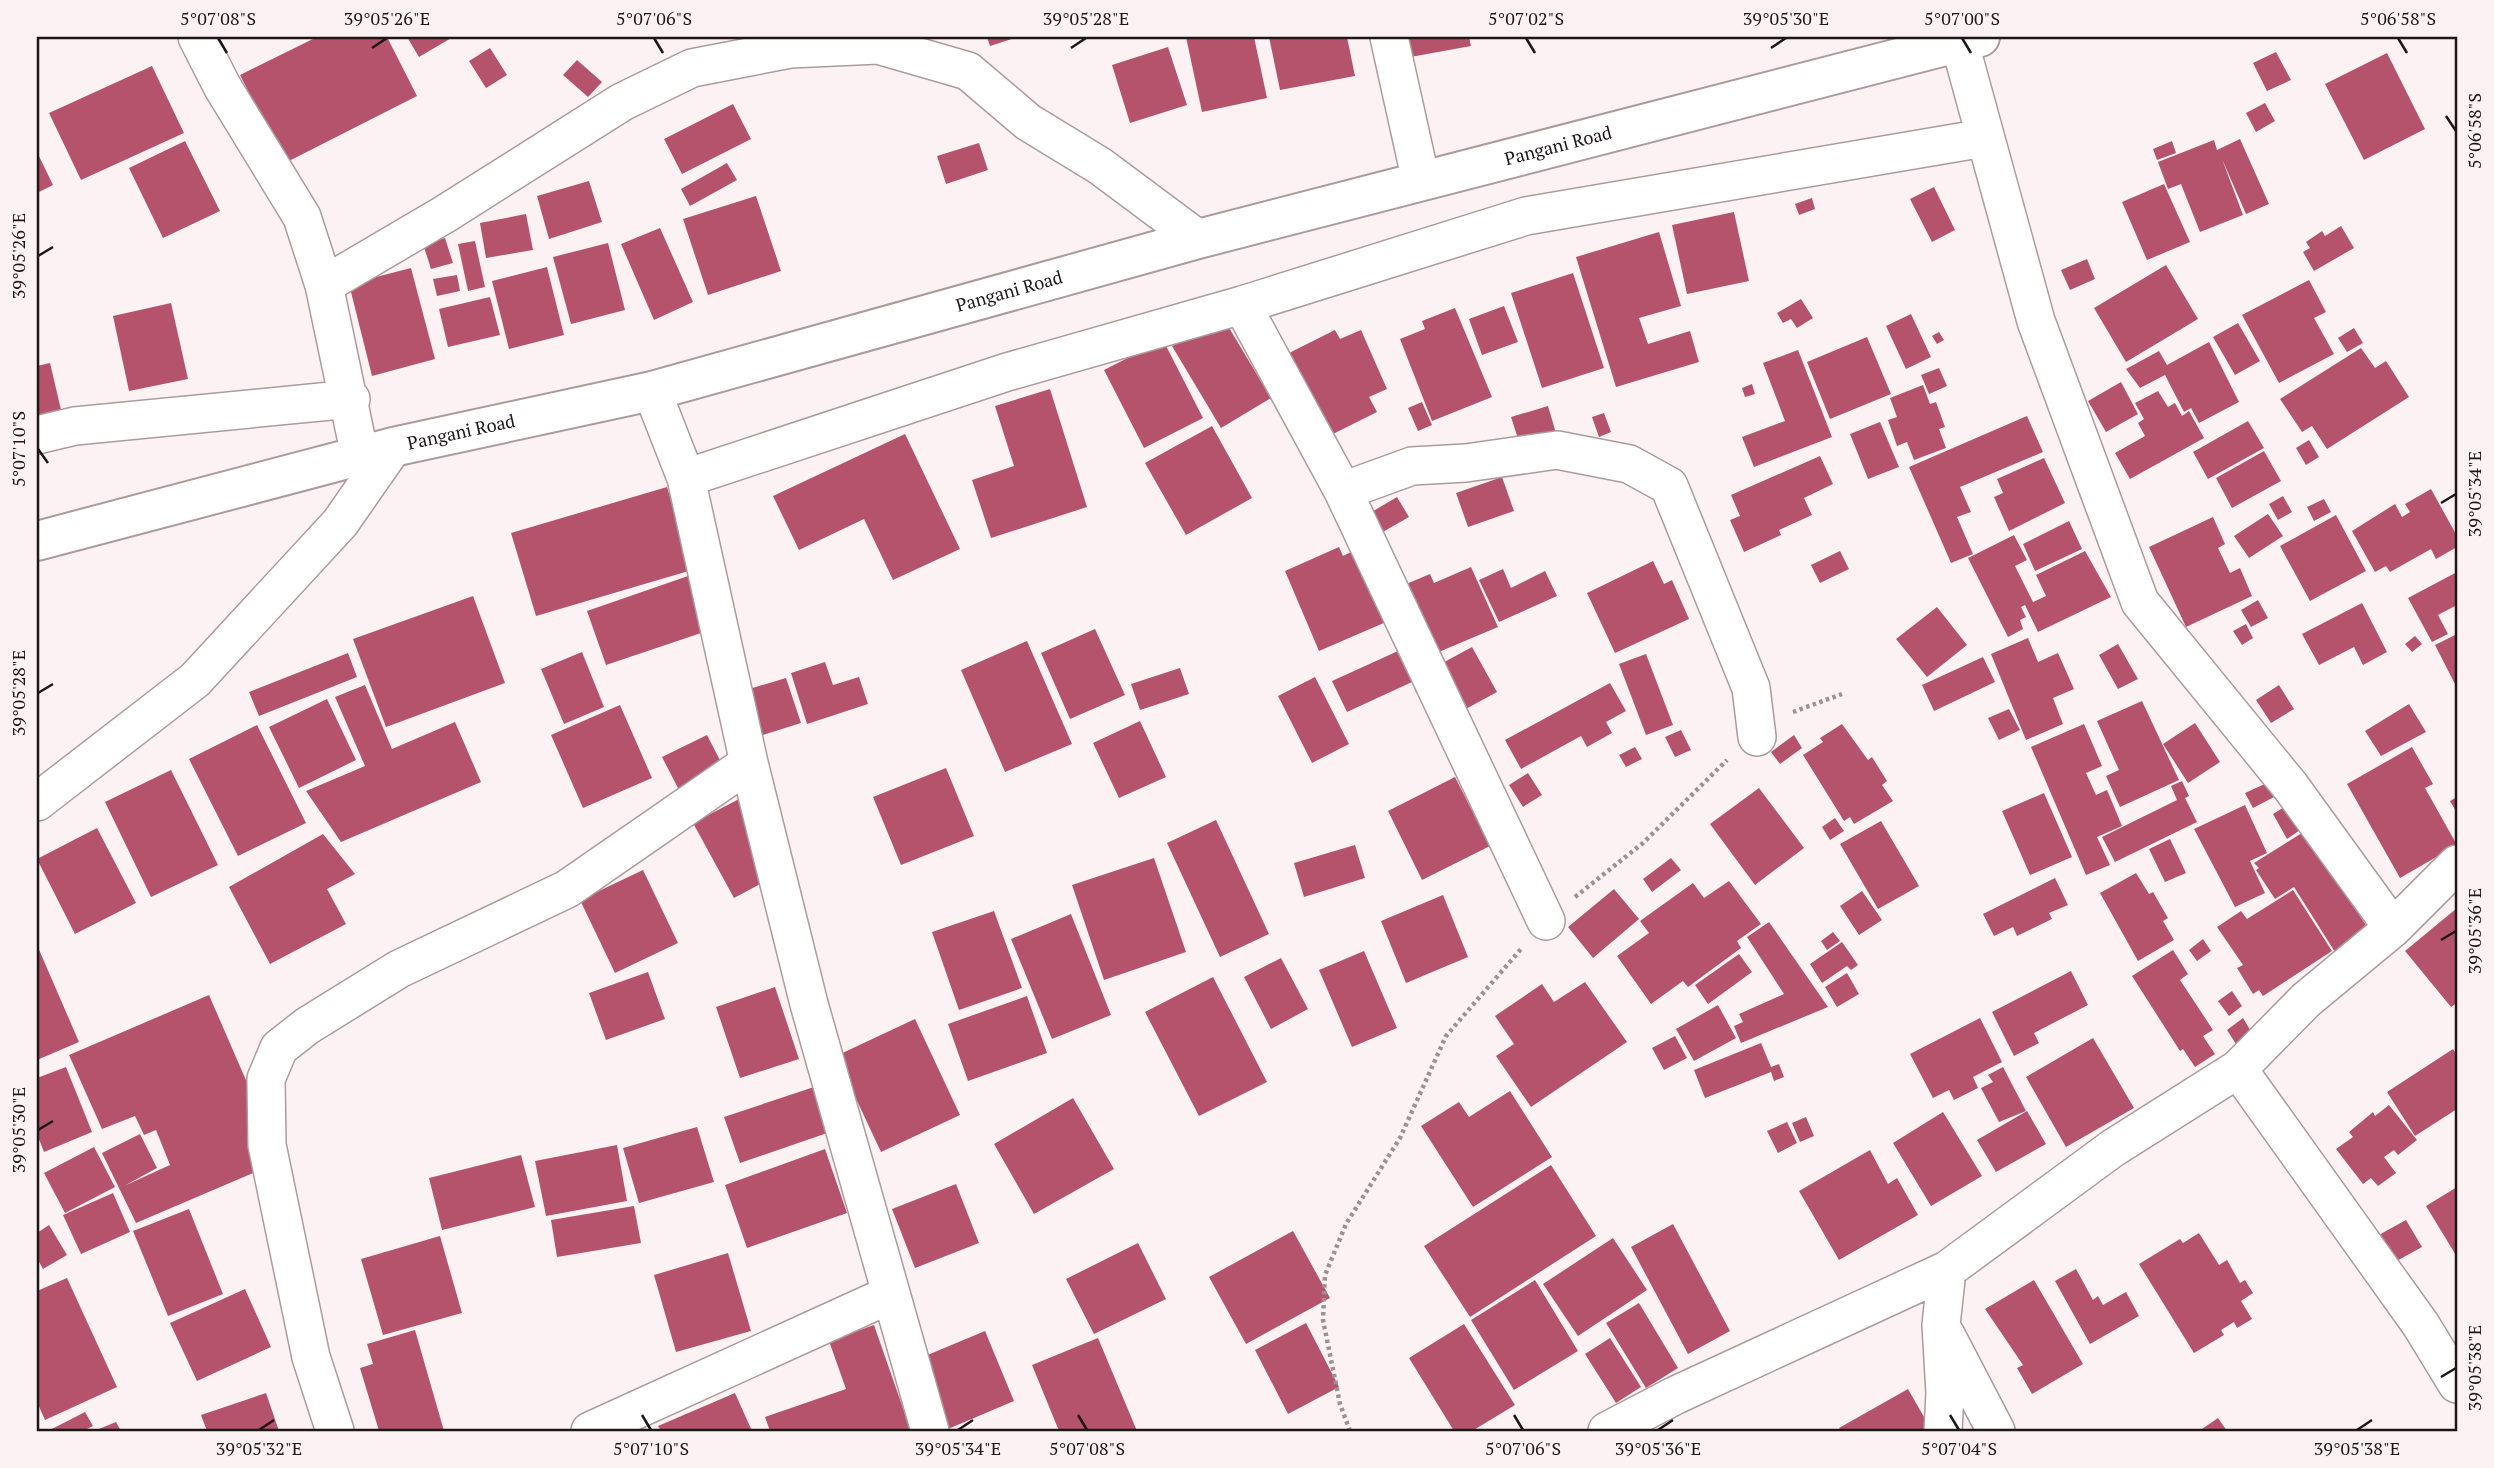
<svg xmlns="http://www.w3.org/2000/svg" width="2494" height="1468" font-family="'PT Serif',serif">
  <rect width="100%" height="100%" fill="#fdf2f3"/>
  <path fill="#b6536c" d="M317 37H387L417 96 285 163 240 75Z
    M407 37H453L419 57Z
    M987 37H1018L990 46Z
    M1186 37H1254L1267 98 1202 112Z
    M1269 37H1347L1355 76 1280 90Z
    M1401 37H1469L1471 46 1405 58Z
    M1168 47 1187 105 1130 123 1112 65Z
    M490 48 507 75 486 88 469 61Z
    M2276 52 2291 80 2267 91 2253 63Z
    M2387 53 2425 129 2364 160 2325 84Z
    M577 60 602 82 588 97 563 75Z
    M152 66 184 133 81 180 49 113Z
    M2265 103 2275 121 2256 132 2246 113Z
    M733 104 751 139 682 174 664 139Z
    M2240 139 2269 204 2246 214 2222 159 2243 215 2200 232 2181 184 2168 189 2158 162 2214 140 2217 150Z
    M185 141 220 211 163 238 129 168Z
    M2172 141 2176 153 2157 160 2153 149Z
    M979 143 988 170 946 184 937 156Z
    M37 152 53 185 37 193Z
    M727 163 737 180 690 206 681 189Z
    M589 181 602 222 549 239 537 196Z
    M2164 184 2190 242 2147 260 2122 202Z
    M1934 187 1955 230 1932 242 1910 199Z
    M756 196 781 271 708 295 683 219Z
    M1812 198 1815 209 1799 215 1795 204Z
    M1734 212 1749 281 1687 294 1672 225Z
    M526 214 533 250 486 258 480 223Z
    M2341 226 2354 248 2314 271 2303 252 2310 248 2306 242 2322 231 2325 236Z
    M660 228 693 302 654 320 621 244Z
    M1659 232 1681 306 1639 318 1648 344 1690 331 1699 362 1616 387 1576 257Z
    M445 238 453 263 431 269 423 244Z
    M475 241 485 287 468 291 458 244Z
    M608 243 625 310 571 324 553 257Z
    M2087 259 2095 279 2070 290 2061 270Z
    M2166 265 2198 319 2126 362 2094 308Z
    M547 267 564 335 509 349 492 281Z
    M411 268 435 359 372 376 349 284Z
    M1573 273 1604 368 1542 388 1511 293Z
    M457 275 460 291 437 296 433 279Z
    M2309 280 2326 312 2314 318 2334 354 2279 383 2242 315Z
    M490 297 500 335 448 347 439 309Z
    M1801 299 1813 318 1797 328 1791 319 1783 323 1777 313Z
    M171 303 188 379 129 391 113 316Z
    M1504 306 1518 342 1482 355 1469 319Z
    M1455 308 1492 397 1432 421 1400 339 1425 329 1422 321Z
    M1911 314 1931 357 1906 369 1886 326Z
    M1222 316 1271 398 1221 428 1172 346Z
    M2238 323 2260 361 2235 375 2213 337Z
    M2354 328 2363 343 2347 352 2338 338Z
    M1335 330 1340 339 1361 330 1387 389 1369 397 1377 412 1317 442 1275 360Z
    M1939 332 1944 340 1937 344 1932 336Z
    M1867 337 1891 394 1830 419 1807 362Z
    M1163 340 1203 418 1144 448 1104 370Z
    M2209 342 2239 402 2199 423 2191 408 2184 412 2165 375 2140 388 2126 369 2159 351 2167 365Z
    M2361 348 2375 368 2386 361 2409 397 2327 449 2312 426 2302 432 2280 399Z
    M1798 350 1832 437 1754 467 1742 437 1785 421 1763 363Z
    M50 363 62 414 37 420V366Z
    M1939 368 1947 386 1929 394 1921 375Z
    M2121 382 2138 414 2106 432 2088 401Z
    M1752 384 1755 394 1745 397 1742 388Z
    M1923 385 1930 404 1936 402 1945 427 1939 429 1946 448 1914 460 1907 442 1897 446 1888 420 1897 417 1890 398Z
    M1050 389 1087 507 991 538 972 480 1014 466 995 406Z
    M2158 391 2168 407 2175 403 2182 416 2189 411 2204 438 2130 479 2115 453 2145 436 2138 423 2144 419 2135 403Z
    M1422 402 1432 425 1418 431 1408 408Z
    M1548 406 1558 440 1522 451 1511 417Z
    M1604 413 1611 432 1599 437 1592 417Z
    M2027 416 2043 452 1960 487 1971 512 1957 517 1973 554 1951 563 1909 467Z
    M2248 421 2264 448 2208 479 2193 452Z
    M1880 422 1899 467 1868 479 1850 434Z
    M1212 426 1252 498 1186 535 1145 463Z
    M905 434 960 549 893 580 864 519 799 550 773 496Z
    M2309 440 2319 457 2306 465 2296 448Z
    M2264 451 2281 481 2232 508 2216 478Z
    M1820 456 1833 484 1804 498 1812 515 1779 530 1781 535 1744 552 1730 520 1740 516 1731 495Z
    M2044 458 2065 503 2009 531 1994 497 2003 493 1997 479Z
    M1502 477 1514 511 1468 527 1456 493Z
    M667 487 692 570 536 616 511 533Z
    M2431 489 2457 536V547L2436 559 2431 549 2390 572 2386 566 2375 572 2352 531 2395 504 2402 517 2410 512 2405 504Z
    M2283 496 2292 512 2278 520 2269 504Z
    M1397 497 1409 517 1381 533 1370 513Z
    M2324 499 2331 512 2314 521 2307 507Z
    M2268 514 2283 536 2249 558 2234 536Z
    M2336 515 2366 571 2310 601 2280 546Z
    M2213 517 2225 544 2218 548 2230 573 2240 568 2252 596 2186 627 2149 547Z
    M2069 521 2082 549 2035 571 2023 544Z
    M2014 535 2027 560 2015 566 2033 602 2046 596 2036 575 2085 551 2111 597 2038 632 2025 605 2021 607 2026 617 2020 620 2023 629 2008 637 1968 558Z
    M1339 547 1343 556 1353 551 1393 619 1319 651 1285 571Z
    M1840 551 1849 569 1820 583 1811 565Z
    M1653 561 1664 584 1672 580 1689 619 1615 653 1587 593Z
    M1471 567 1498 627 1434 654 1404 585 1430 574 1434 583Z
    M1503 569 1511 588 1545 571 1557 596 1499 622 1479 580Z
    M2457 572V605L2438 615 2448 634 2432 642 2408 598Z
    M688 576 707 631 606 665 587 611Z
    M473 596 505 683 386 727 353 639Z
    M2258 600 2268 618 2251 627 2241 610Z
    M2362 603 2387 652 2363 665 2354 647 2319 665 2302 634Z
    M1937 607 1967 645 1927 677 1896 639Z
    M2246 624 2253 638 2242 645 2233 631Z
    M1095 629 1125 695 1070 719 1041 653Z
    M2457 634V688L2435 645Z
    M2415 636 2422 644 2412 652 2405 644Z
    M2028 638 2038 662 2058 653 2074 689 2053 698 2063 724 2026 740 1991 654Z
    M1027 641 1072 744 1005 772 961 670Z
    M2118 644 2138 679 2118 689 2099 655Z
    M1472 647 1497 692 1462 711 1437 666Z
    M1398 651 1412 682 1347 712 1332 681Z
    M582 652 604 707 564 724 541 669Z
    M348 653 357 677 259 716 249 692Z
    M1646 654 1673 725 1646 735 1619 664Z
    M1983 657 1995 682 1934 711 1922 685Z
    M825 662 833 685 859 677 868 704 807 724 791 673Z
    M1180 668 1189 694 1140 710 1131 684Z
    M1315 677 1349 744 1312 763 1278 696Z
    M786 678 801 723 753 738 739 692Z
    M1610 683 1626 711 1606 722 1612 733 1587 747 1581 736 1521 769 1505 740Z
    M365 685 392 749 455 722 481 782 341 842 306 791 365 766 335 697Z
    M2279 685 2294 709 2271 723 2256 700Z
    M327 699 356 760 299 788 269 727Z
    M2142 701 2179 780 2120 807 2106 776 2119 770 2097 721Z
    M2409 704 2426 732 2381 756 2365 731Z
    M620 705 652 778 583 808 551 735Z
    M2009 709 2020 730 1999 740 1988 718Z
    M1140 721 1166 777 1119 798 1093 743Z
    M2195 723 2220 762 2188 783 2163 744Z
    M1842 724 1868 760 1872 757 1887 781 1882 785 1893 801 1854 824 1850 817 1844 821 1803 755 1823 742 1820 738Z
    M2084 724 2102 766 2086 773 2096 795 2107 790 2122 826 2097 837 2110 865 2086 875 2031 747Z
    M257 725 306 823 238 856 189 759Z
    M1681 730 1691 750 1675 757 1665 737Z
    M707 735 724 768 679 790 662 757Z
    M1794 735 1802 748 1780 764 1771 752Z
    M1635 747 1642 759 1626 767 1619 755Z
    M2412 747 2433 784 2425 788 2457 845 2400 878 2347 784Z
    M946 768 974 836 901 865 873 797Z
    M171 770 218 865 151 897 105 802Z
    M1528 773 1542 795 1523 807 1509 785Z
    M1455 777 1490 846 1422 880 1388 811Z
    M2182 781 2189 796 2185 798 2197 822 2115 862 2102 837 2177 800 2171 786Z
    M2267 783 2274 797 2253 808 2245 793Z
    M1759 788 1804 848 1755 885 1710 824Z
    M2044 793 2072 857 2030 875 2002 811Z
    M2457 797V813L2450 801Z
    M741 798 781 873 734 898 693 823Z
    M2289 804 2303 828 2287 839 2273 814Z
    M2245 805 2267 853 2250 861 2265 893 2235 907 2194 829Z
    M1835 818 1844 831 1830 840 1822 827Z
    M1216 820 1269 934 1220 957 1167 843Z
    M1881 821 1919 886 1878 909 1840 844Z
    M97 828 136 903 75 934 37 859Z
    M2305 831 2369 930 2335 952 2294 887 2275 899 2256 870 2259 868 2254 863Z
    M323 834 355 874 327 889 346 924 270 964 229 887Z
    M2170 839 2186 873 2165 882 2149 849Z
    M1355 845 1365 878 1304 897 1294 863Z
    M1154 858 1186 952 1104 980 1072 885Z
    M1671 858 1681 870 1652 892 1643 879Z
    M643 870 678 943 615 973 580 900Z
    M2136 873 2149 894 2153 892 2168 918 2163 921 2174 940 2138 961 2100 893Z
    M2055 878 2068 905 2049 913 2052 919 2017 936 2013 927 1994 936 1983 914Z
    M1729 881 1761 924 1737 941 1741 948 1688 987 1683 981 1651 1004 1617 956 1649 933 1640 921 1693 883 1704 898Z
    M1614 889 1639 919 1593 958 1568 927Z
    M2293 890 2332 951 2263 996 2259 990 2253 994 2237 968 2243 965 2217 927 2241 911 2247 919Z
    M1862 891 1882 920 1859 935 1840 906Z
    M1443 895 1468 957 1406 983 1381 921Z
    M2457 908V1003L2451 1007 2405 951Z
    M994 911 1022 988 959 1010 932 932Z
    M1071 914 1111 1015 1052 1039 1011 939Z
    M1769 922 1828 1007 1741 1043 1734 1026 1743 1022 1739 1014 1784 994 1747 937Z
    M1833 932 1840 941 1827 950 1821 941Z
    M2203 939 2211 951 2197 961 2189 950Z
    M1842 942 1858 965 1851 970 1847 966 1822 983 1810 964Z
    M37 945 79 1042 37 1060Z
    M2173 950 2188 974 2180 980 2213 1030 2203 1036 2215 1054 2195 1067 2183 1049 2180 1051 2132 976Z
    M1364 951 1397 1028 1352 1047 1319 970Z
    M1739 954 1752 972 1708 1004 1695 985Z
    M1281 958 1308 1009 1271 1029 1244 977Z
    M2071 971 2088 1005 2034 1033 2039 1043 2014 1056 1992 1012Z
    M648 972 665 1019 606 1040 589 993Z
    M1847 973 1859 994 1837 1007 1825 987Z
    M1213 977 1267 1082 1199 1116 1145 1012Z
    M1585 982 1627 1042 1531 1107 1496 1056 1514 1044 1495 1016 1542 984 1554 1002Z
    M775 987 799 1059 740 1078 716 1007Z
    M2232 991 2242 1006 2229 1016 2218 1001Z
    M209 995 281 1161 136 1223 102 1153 140 1134 157 1168 124 1186 170 1165 156 1130 144 1135 135 1116 102 1129 69 1055Z
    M1027 996 1047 1053 968 1081 948 1024Z
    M1718 1005 1736 1038 1694 1061 1676 1029Z
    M1980 1018 2002 1062 1973 1077 1978 1088 1954 1100 1949 1090 1933 1098 1910 1054Z
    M2243 1018 2252 1033 2236 1044 2227 1030Z
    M915 1019 960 1115 881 1152 836 1056Z
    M1675 1036 1687 1058 1664 1070 1652 1048Z
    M2093 1038 2134 1108 2066 1147 2026 1077Z
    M1761 1043 1771 1067 1779 1064 1784 1077 1774 1081 1771 1072 1705 1098 1694 1070Z
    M2453 1049 2457 1055V1109L2415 1136 2387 1092Z
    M66 1067 92 1132 44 1152 37 1134V1078Z
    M2003 1067 2026 1111 1999 1122 1981 1088 1993 1082 1988 1075Z
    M817 1086 833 1131 740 1163 724 1117Z
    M1510 1091 1552 1157 1473 1207 1421 1126 1459 1102 1469 1117Z
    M1073 1098 1114 1169 1034 1214 994 1144Z
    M2389 1105 2417 1140 2398 1155 2394 1150 2384 1157 2396 1173 2378 1186 2371 1178 2363 1184 2336 1149 2353 1137 2349 1132 2373 1112 2375 1116Z
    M2027 1111 2046 1144 1996 1172 1977 1140Z
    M1943 1112 1982 1176 1931 1206 1893 1143Z
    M1806 1117 1814 1136 1800 1142 1792 1123Z
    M1787 1122 1797 1143 1778 1153 1767 1131Z
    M697 1127 714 1182 639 1203 623 1148Z
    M617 1145 627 1201 546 1216 535 1161Z
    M94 1147 115 1187 65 1213 44 1173Z
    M825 1149 847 1213 747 1248 725 1185Z
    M1870 1150 1888 1184 1897 1178 1918 1215 1839 1260 1799 1191Z
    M521 1155 535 1207 442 1230 429 1178Z
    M1551 1165 1596 1236 1470 1317 1424 1246Z
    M956 1184 979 1243 915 1268 892 1209Z
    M2457 1187V1257L2426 1206Z
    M113 1193 130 1232 81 1254 63 1215Z
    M634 1206 641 1243 557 1257 551 1220Z
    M189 1209 223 1294 168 1316 133 1231Z
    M2406 1220 2422 1247 2393 1263 2377 1236Z
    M1673 1224 1730 1331 1688 1354 1631 1247Z
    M49 1225 67 1255 43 1269 37 1258V1233Z
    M1293 1231 1330 1298 1246 1344 1209 1277Z
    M2199 1233 2219 1265 2227 1260 2240 1283 2245 1280 2253 1293 2241 1301 2252 1319 2237 1328 2234 1322 2221 1330 2224 1335 2194 1353 2139 1264 2180 1239 2183 1243Z
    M440 1236 462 1313 383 1335 361 1259Z
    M1613 1238 1647 1290 1578 1336 1543 1284Z
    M1138 1243 1166 1299 1094 1334 1066 1279Z
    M728 1253 751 1331 676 1352 654 1275Z
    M2076 1269 2093 1300 2098 1296 2103 1305 2126 1292 2139 1316 2090 1344 2055 1281Z
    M67 1278 117 1387 45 1420 37 1402V1291Z
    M1535 1280 1578 1351 1514 1390 1471 1320Z
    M2034 1280 2083 1364 2032 1394 2017 1368 2023 1365 1985 1309Z
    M245 1289 271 1347 197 1381 170 1323Z
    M1639 1303 1678 1368 1646 1388 1606 1323Z
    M1306 1323 1339 1387 1288 1414 1255 1350Z
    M1464 1324 1515 1405 1472 1431H1454L1409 1358Z
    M874 1325 911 1431H770L765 1417 846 1389 829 1341Z
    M415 1330 444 1431H379L360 1368 373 1364 367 1344Z
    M985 1331 1014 1401 948 1429 918 1359Z
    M1098 1338 1137 1431H1059L1032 1365Z
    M1610 1338 1641 1387 1616 1403 1585 1354Z
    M1908 1389 1932 1431H1841L1839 1428Z
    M266 1393 279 1431H207L201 1415Z
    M735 1393 752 1431H661L658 1426Z
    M85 1412 93 1426 83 1431H48Z
    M2218 1418 2227 1431H2199Z
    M116 1422 121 1431H94Z"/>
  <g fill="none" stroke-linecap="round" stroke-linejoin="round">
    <defs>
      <path id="street" d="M197 37 222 86 302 217 324 285 360 456
        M1389 37 1421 181
        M1958 37 2036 321 2140 602 2291 787 2393 928
        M324 285 445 214 622 102 692 68 790 49 878 45 968 71 1028 122 1100 166 1198 239
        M1242 305 1343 491 1546 921
        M652 391 686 478 749 763 809 1004 930 1431
        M37 435 75 426 351 399
        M686 478 1007 372 1242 305 1526 216 1984 138
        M1343 491 1412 466 1466 463 1557 450 1629 464 1669 486 1751 688 1757 737
        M37 802 195 680 340 523 393 447
        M2238 1069 2421 1325 2457 1384
        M1946 1335 1996 1431
        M335 1431 311 1357 267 1145 266 1079 279 1048 307 1026 399 969 567 889 749 763
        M590 1431 889 1295
        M1607 1431 1676 1395 1947 1270 2113 1148 2238 1069 2306 1000 2393 928 2457 864
        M1943 1431 1945 1393 1941 1325 1947 1270"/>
      <g id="secondary">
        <path id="s1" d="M37 541 393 447 652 391 1198 239 1980 37"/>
      </g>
    </defs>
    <use href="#street" stroke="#ac9b9d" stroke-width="40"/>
    <use href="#secondary" stroke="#ac9b9d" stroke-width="42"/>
    <path stroke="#9b9293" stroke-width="4.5" stroke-dasharray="3.5 3.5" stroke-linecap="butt" d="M1793 712 1842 694
      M1575 897 1643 843 1727 760
      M1350 1431 1340 1404 1323 1320 1325 1275 1346 1224 1400 1138 1446 1036 1521 949"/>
    <use href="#street" stroke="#fff" stroke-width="37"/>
    <use href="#secondary" stroke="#fff" stroke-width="38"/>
  </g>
  <path fill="none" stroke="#1d1718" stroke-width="2.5" d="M218 38 227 53M654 38 663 53M1526 38 1535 53M1962 38 1971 53M2398 38 2407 53M372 48 387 38M1071 48 1086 38M1771 48 1786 38M2446 116 2456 131M38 256 53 247M38 449 48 463M2441 503 2456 494M38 693 53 684M2441 940 2456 931M38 1130 53 1121M2441 1377 2456 1368M642 1415 651 1430M1078 1415 1087 1430M1514 1415 1523 1430M1950 1415 1959 1430M259 1430 274 1420M958 1430 973 1420M1658 1430 1673 1420M2357 1430 2372 1420"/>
  <g text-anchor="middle" stroke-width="6" stroke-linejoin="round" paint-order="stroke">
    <g font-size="18" fill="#1d1718" stroke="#fdf2f3">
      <text dy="6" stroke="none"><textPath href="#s1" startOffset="1572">Pangani Road</textPath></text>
      <text dy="6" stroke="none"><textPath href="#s1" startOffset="1004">Pangani Road</textPath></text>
      <text dy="6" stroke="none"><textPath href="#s1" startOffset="438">Pangani Road</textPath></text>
    </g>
  </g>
  <rect width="2494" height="1468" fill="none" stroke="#fdf2f3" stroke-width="77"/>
  <rect x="38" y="38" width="2418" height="1392" fill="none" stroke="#1d1718" stroke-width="2.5"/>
  <g font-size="18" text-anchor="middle" fill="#1d1718">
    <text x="218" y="25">5°07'08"S</text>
    <text x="387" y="25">39°05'26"E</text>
    <text x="654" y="25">5°07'06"S</text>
    <text x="1086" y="25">39°05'28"E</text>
    <text x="1526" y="25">5°07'02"S</text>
    <text x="1786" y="25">39°05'30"E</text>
    <text x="1962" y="25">5°07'00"S</text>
    <text x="2398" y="25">5°06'58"S</text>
    <text transform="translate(2475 131) rotate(-90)" y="6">5°06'58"S</text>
    <text transform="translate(19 256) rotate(-90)" y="6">39°05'26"E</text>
    <text transform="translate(19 449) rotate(-90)" y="6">5°07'10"S</text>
    <text transform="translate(2475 494) rotate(-90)" y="6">39°05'34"E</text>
    <text transform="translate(19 693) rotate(-90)" y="6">39°05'28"E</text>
    <text transform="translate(2475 931) rotate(-90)" y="6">39°05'36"E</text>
    <text transform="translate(19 1130) rotate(-90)" y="6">39°05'30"E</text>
    <text transform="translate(2475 1368) rotate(-90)" y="6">39°05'38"E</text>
    <text x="259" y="1455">39°05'32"E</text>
    <text x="651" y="1455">5°07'10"S</text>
    <text x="958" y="1455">39°05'34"E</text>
    <text x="1087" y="1455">5°07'08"S</text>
    <text x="1523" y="1455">5°07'06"S</text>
    <text x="1658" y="1455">39°05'36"E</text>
    <text x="1959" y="1455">5°07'04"S</text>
    <text x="2357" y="1455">39°05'38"E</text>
  </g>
</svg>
